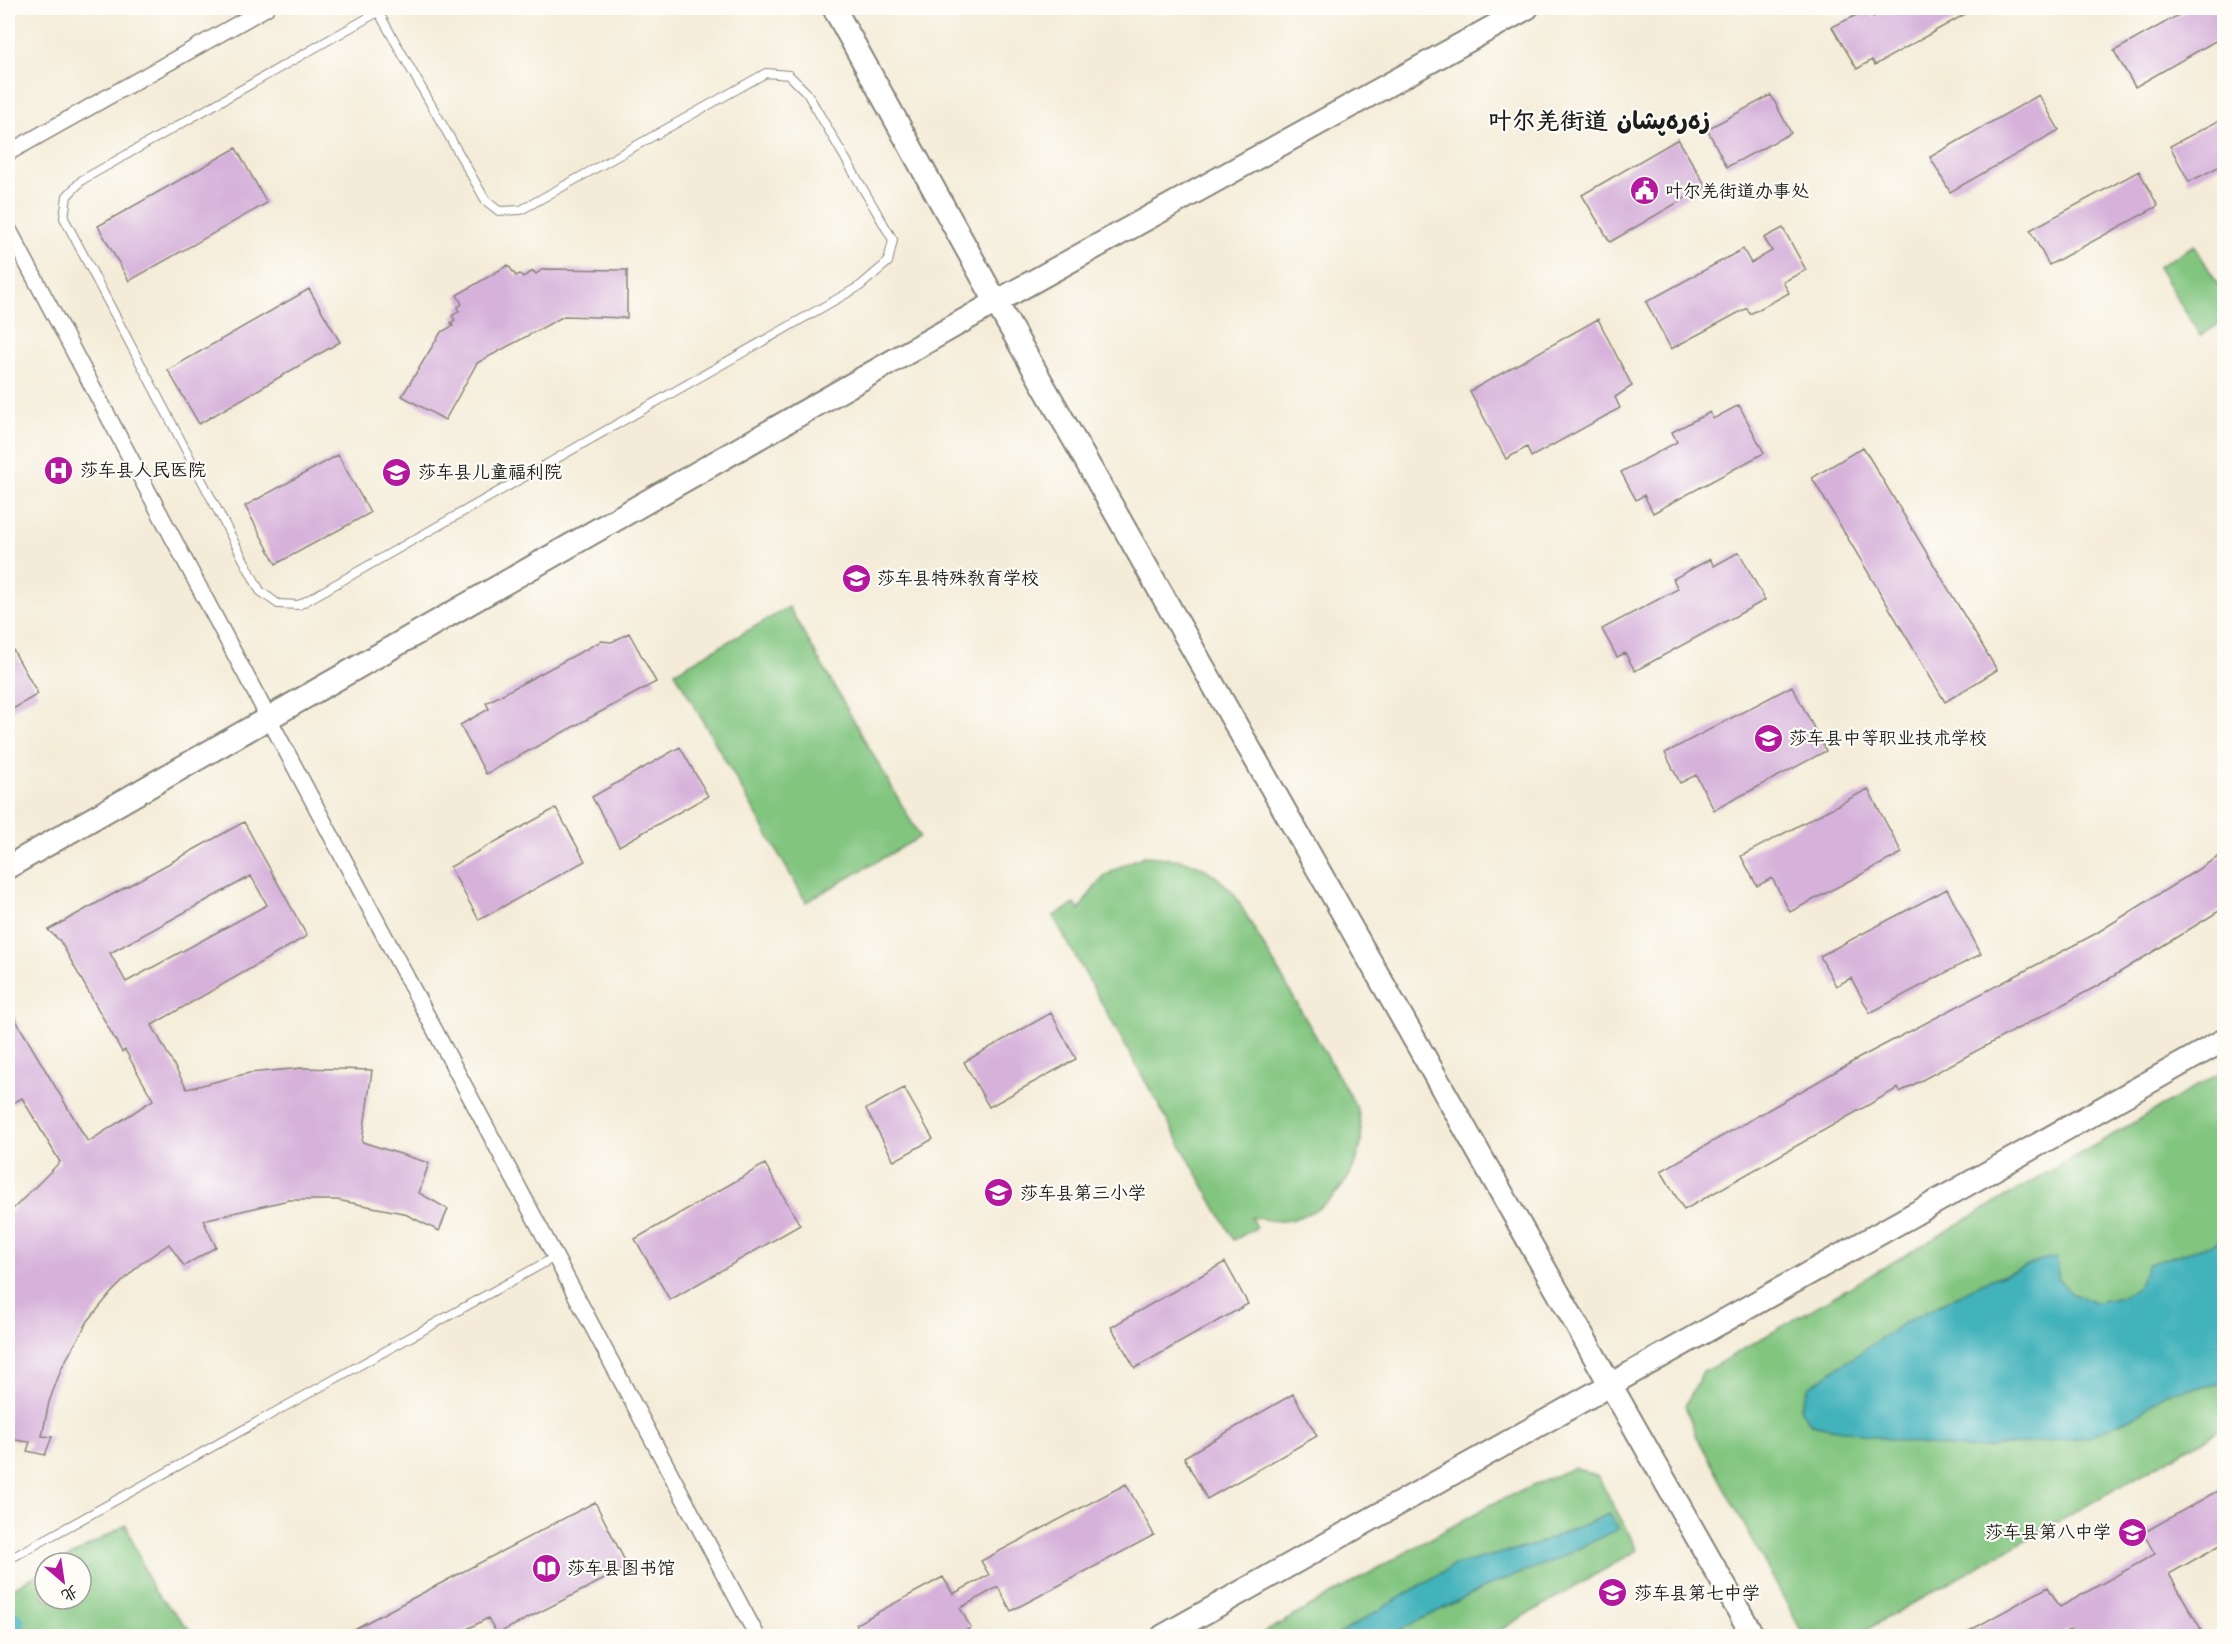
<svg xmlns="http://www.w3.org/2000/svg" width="2232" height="1644" font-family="Mali,'Playpen Sans Arabic','LXGW WenKai TC',sans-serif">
  <rect width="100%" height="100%" fill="#fdfcf7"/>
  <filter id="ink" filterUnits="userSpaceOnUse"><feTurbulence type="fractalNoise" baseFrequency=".0167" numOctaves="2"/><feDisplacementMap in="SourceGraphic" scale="12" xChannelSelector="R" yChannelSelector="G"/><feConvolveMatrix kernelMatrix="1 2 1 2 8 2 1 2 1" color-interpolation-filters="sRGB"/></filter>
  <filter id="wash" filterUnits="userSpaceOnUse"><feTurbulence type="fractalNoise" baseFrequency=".008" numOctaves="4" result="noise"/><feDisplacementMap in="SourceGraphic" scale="24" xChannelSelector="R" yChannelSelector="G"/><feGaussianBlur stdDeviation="1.35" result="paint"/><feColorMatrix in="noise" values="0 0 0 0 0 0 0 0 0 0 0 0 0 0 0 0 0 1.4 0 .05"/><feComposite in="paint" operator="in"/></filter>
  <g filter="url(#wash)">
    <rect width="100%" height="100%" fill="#f4ecd8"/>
    <path fill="#81c57f" stroke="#4e704e" stroke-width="1.5" d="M2194 245 2224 294V321L2200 336 2158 267Z
      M789 607 920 837 806 902 675 672Z
      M1145 856C1187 860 1204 860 1234 894L1358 1110C1359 1120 1363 1133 1361 1143 1354 1181 1327 1212 1288 1220 1277 1223 1263 1219 1251 1217L1256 1228 1234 1240 1053 916 1075 904 1079 910C1099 878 1109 869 1145 856Z
      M2224 1070V1428L1855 1636H1804L1696 1435 1685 1406 1702 1373Z
      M1575 1467 1598 1477 1638 1550 1490 1636H1258L1490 1505Z
      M126 1525 153 1590 196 1636H8V1591L45 1570V1599H81V1563H58Z"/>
    <path fill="#43b2bb" stroke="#30676c" stroke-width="1.5" d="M2224 1237V1383L2165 1393 2139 1414 2088 1437 1969 1449 1909 1443 1811 1424 1800 1409 1809 1387 1904 1323 1984 1282 2041 1260 2057 1258 2058 1278 2072 1294 2096 1302 2122 1297 2139 1285 2148 1264 2213 1244Z
      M1609 1514 1619 1529 1553 1561 1492 1584 1388 1636H1336L1454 1565 1535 1545Z"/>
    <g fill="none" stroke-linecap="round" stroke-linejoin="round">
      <path stroke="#43b2bb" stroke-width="20" d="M14 1636 15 1622"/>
    </g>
    <g id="blocks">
      <path fill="#d6b1da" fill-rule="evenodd" d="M1891 8H1976L1875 65 1872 60 1857 69 1832 27 1869 9 1873 17Z
        M2191 8H2224V36L2135 87 2114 51Z
        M1771 95 1791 133 1727 167 1707 129Z
        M2039 95 2059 130 1950 192 1930 157Z
        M2224 118V164L2189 182 2170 146Z
        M1678 139 1706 186 1610 242 1582 195Z
        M236 148 267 203 129 281 98 226Z
        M2139 171 2158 206 2049 265 2030 230Z
        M1783 228 1806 270 1783 282 1789 293 1750 314 1747 308 1671 349 1646 302 1743 249 1751 263 1772 251 1764 238Z
        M508 265 516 276 520 274 523 277 533 271 536 274 543 269 627 270V318L564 316 477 363 445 420 402 396 441 332 453 326 451 323 455 320 452 316 459 311 457 308 462 304 457 295Z
        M309 289 340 342 199 424 168 370Z
        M1598 319 1632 386 1615 397 1620 408 1531 457 1527 447 1506 459 1470 391Z
        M1739 405 1764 453 1653 513 1644 495 1636 500 1621 472 1677 442 1672 432 1710 412 1713 419Z
        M1863 447 1997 670 1945 702 1812 478Z
        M338 455 370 513 276 564 245 506Z
        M1739 552 1765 600 1635 671 1625 653 1617 657 1602 629 1678 589 1673 579 1710 559 1714 566Z
        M629 633 656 682 486 774 460 725 489 709 486 703 601 641 612 642Z
        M8 641 38 694 8 712Z
        M1792 686 1826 751 1714 810 1696 775 1680 783 1665 753Z
        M680 747 708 796 619 846 592 797Z
        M1868 789 1902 853 1790 912 1772 878 1757 886 1741 856Z
        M556 808 585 861 479 920 450 867Z
        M244 822 307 936 152 1025 187 1089 249 1073 302 1068 372 1070 362 1142 429 1163 419 1193 448 1209 439 1231 403 1213 337 1200H289L203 1220 216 1247 184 1266 169 1244 140 1264 111 1293 88 1321 62 1367 49 1402 42 1436 52 1437 45 1455 27 1451 30 1442 8 1439V1214L60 1162 22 1098 8 1106V1007L88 1142 153 1100 125 1050 122 1052 60 941 48 930ZM251 876 267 905 126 982 110 953Z
        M2224 853V908L2099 985 1900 1092 1898 1088 1684 1210 1661 1171 1861 1057 2095 934Z
        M1947 889 1981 954 1870 1013 1851 978 1836 986 1820 956Z
        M1051 1013 1076 1059 989 1107 964 1062Z
        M904 1088 933 1139 894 1161 866 1109Z
        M765 1164 800 1225 670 1300 635 1239Z
        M1225 1262 1248 1304 1135 1368 1111 1327Z
        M1293 1394 1317 1436 1207 1499 1184 1457Z
        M1126 1484 1154 1535 1011 1611 998 1587 960 1608 971 1628 955 1636H862L856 1624 943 1577 953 1594 989 1575 981 1561Z
        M2224 1487V1543L2169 1574 2205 1636H2075L2071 1629 2058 1636H1960L2048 1587 2060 1607 2155 1554 2143 1533Z
        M595 1502 628 1567 497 1634 488 1618 454 1636H341Z"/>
    </g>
  </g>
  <g filter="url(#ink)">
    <use href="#blocks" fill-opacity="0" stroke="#88847a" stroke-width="1.5"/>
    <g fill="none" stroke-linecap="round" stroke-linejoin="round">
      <defs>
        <path id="lane" d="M376 8 486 201 499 211 521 210 766 73 789 75 807 93 893 240 888 262 860 286 299 605 278 604 260 591 64 218 67 196 82 180 378 12
          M8 1560 555 1257"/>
        <path id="street" d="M8 153 266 8
          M8 228 757 1636"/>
        <path id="secondary" d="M834 8 996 302 1753 1636
          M8 867 996 302 1527 8
          M1163 1636 2224 1040"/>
      </defs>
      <use href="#lane" stroke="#88847a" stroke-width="10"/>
      <use href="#street" stroke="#88847a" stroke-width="18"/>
      <use href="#secondary" stroke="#88847a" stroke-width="26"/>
      <use href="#lane" stroke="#fff" stroke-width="8"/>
      <use href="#street" stroke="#fff" stroke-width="15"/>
      <use href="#secondary" stroke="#fff" stroke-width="22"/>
    </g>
  </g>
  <defs>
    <symbol id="civic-disc" viewBox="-11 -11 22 22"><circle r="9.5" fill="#b5179e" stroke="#fdfcf7"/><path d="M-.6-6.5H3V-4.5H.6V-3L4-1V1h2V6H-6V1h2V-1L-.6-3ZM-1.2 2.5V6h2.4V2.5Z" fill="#fff"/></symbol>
    <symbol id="hospital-disc" viewBox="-11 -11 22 22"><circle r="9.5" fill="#b5179e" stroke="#fdfcf7"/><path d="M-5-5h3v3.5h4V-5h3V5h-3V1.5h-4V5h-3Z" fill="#fff"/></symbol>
    <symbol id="school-disc" viewBox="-11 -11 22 22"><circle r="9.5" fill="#b5179e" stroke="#fdfcf7"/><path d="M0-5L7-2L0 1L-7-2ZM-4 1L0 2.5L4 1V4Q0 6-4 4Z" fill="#fff"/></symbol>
    <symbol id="library-disc" viewBox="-11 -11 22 22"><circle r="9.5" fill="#b5179e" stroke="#fdfcf7"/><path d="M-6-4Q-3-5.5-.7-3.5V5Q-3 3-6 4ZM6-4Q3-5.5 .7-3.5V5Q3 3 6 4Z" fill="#fff"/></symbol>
  </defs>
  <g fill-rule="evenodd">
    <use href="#civic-disc" x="1628" y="174" width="33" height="33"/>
    <use href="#hospital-disc" x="42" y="454" width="33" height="33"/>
    <use href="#school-disc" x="380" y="456" width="33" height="33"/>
    <use href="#school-disc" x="840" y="562" width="33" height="33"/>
    <use href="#school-disc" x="1752" y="722" width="33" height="33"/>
    <use href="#school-disc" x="982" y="1176" width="33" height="33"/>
    <use href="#school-disc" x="2116" y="1516" width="33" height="33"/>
    <use href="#library-disc" x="530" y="1552" width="33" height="33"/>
    <use href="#school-disc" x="1596" y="1576" width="33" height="33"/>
  </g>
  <g text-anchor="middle" stroke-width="4.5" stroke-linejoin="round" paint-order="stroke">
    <g font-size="18" fill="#1c1c1c" stroke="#fdfcf7" text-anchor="start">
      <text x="1665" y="197">叶尔羌街道办事处</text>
      <text x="80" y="476">莎车县人民医院</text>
      <text x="418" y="478">莎车县儿童福利院</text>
      <text x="877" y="584">莎车县特殊教育学校</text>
      <text x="1789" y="744">莎车县中等职业技术学校</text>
      <text x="1020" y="1199">莎车县第三小学</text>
      <text x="2111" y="1538" text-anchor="end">莎车县第八中学</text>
      <text x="567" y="1574">莎车县图书馆</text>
      <text x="1634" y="1599">莎车县第七中学</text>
    </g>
    <g font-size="24" font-weight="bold" fill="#1c1c1c" stroke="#fdfcf7">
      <text x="1599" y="129">叶尔羌街道 زەرەپشان</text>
    </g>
  </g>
  <rect width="2232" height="1644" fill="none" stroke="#fdfcf7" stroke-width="30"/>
  <g transform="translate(63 1581) rotate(151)"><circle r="28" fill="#fdfcf7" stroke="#a3a29f" stroke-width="1.5"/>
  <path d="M0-4.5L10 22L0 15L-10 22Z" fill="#b5179e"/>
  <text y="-9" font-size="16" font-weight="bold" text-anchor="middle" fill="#1c1c1c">北</text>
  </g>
</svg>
